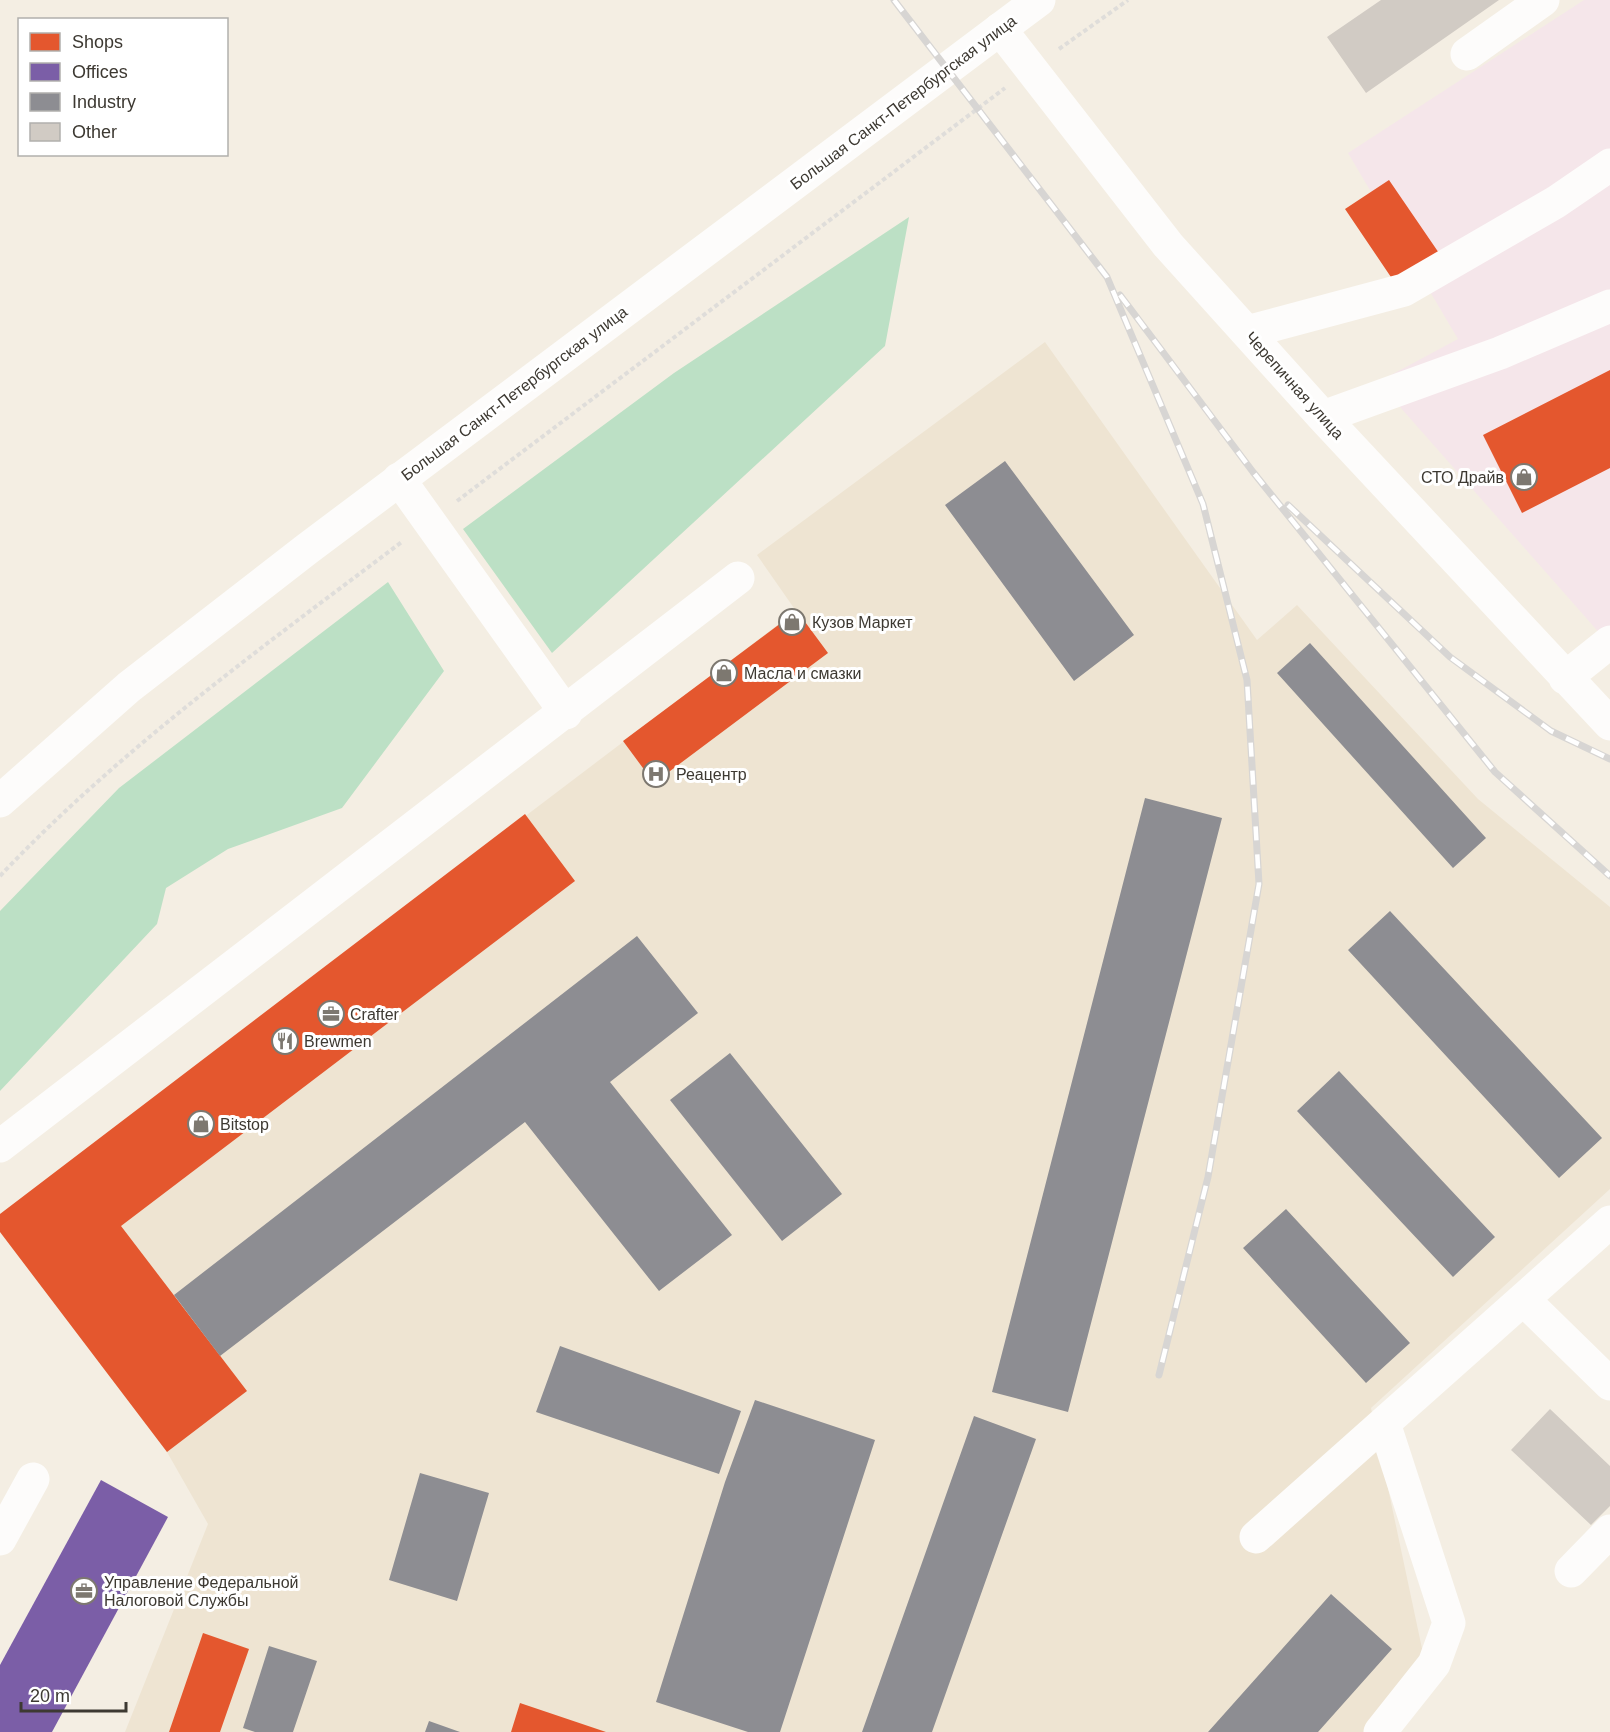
<svg xmlns="http://www.w3.org/2000/svg" width="1610" height="1732" font-family="Helvetica,sans-serif">
  <rect width="100%" height="100%" fill="#f4eee3"/>
  <path fill="#f5e6ea" d="M1584 0H1610V645L1378 382 1458 339 1348 153Z"/>
  <path fill="#eee4d2" d="M1045 342 1257 640 1297 605 1478 799 1610 907V1189L1371 1408 1424 1658 1394 1732H125L208 1524 167 1452 0 1232V1214L796 611 757 555Z"/>
  <path fill="#bce0c5" d="M909 217 885 346 552 653 463 529 674 373Z
    M388 582 444 671 342 808 228 849 166 888 157 924 0 1091V911L119 788Z"/>
  <path fill="#e4572e" d="M1389 180 1441 256 1397 286 1345 209Z
    M1610 370V468L1522 513 1483 435Z
    M797 611 828 653 654 783 623 741Z
    M525 814 575 881 121 1226 247 1391 167 1452 0 1232V1214Z
    M203 1633 249 1649 220 1732H169Z
    M520 1703 606 1732H511Z"/>
  <path fill="#7b5ea7" d="M101 1480 168 1517 52 1732H0V1665Z"/>
  <path fill="#8d8d92" d="M1005 461 1134 635 1074 681 945 505Z
    M1310 643 1486 838 1453 868 1277 673Z
    M1145 798 1222 818 1068 1412 992 1392Z
    M1390 911 1602 1138 1559 1178 1348 950Z
    M637 936 698 1013 610 1082 732 1235 659 1291 525 1122 220 1356 174 1295Z
    M730 1053 842 1194 782 1241 670 1100Z
    M1339 1071 1495 1237 1453 1277 1297 1111Z
    M1286 1209 1410 1343 1366 1383 1243 1248Z
    M560 1346 741 1411 719 1474 536 1412Z
    M755 1400 875 1440 780 1732H748L656 1702 725 1482Z
    M974 1416 1036 1439 932 1732H862Z
    M420 1473 489 1493 457 1601 389 1580Z
    M1331 1594 1392 1649 1318 1732H1208Z
    M269 1646 317 1661 293 1732H255L243 1728Z
    M429 1721 460 1732H425Z"/>
  <path fill="#d1cbc4" d="M1381 0H1499L1366 93 1327 37Z
    M1550 1409 1610 1466V1506L1591 1525 1511 1450Z"/>
  <g fill="none" stroke-linecap="round" stroke-linejoin="round">
    <path stroke="#dfddda" stroke-width="4" stroke-dasharray="4.5 3" stroke-linecap="butt" d="M1059 49 1128 0
      M457 501 1005 88
      M0 876C120 749 264 646 403 541"/>
    <path stroke="#fdfcfb" stroke-width="33" d="M1000 29 1168 245 1323 417 1610 724
      M1467 54 1543 0
      M1247 332 1404 290 1556 202 1610 165
      M1323 417 1500 353 1610 306
      M399 479 566 713
      M1565 678 1610 642
      M0 1146 738 578
      M1524 1300 1610 1384
      M1256 1537 1610 1222
      M0 1539 33 1479
      M1571 1571 1610 1531
      M1380 1732 1434 1664 1449 1623 1384 1423"/>
    <path stroke="#fdfcfb" stroke-width="33" d="M0 801 129 687 307 549 1039 0"/>
    <defs>
      <path id="rail" d="M894 0 1107 277 1203 504 1247 680 1259 884 1208 1177 1159 1375
        M1120 295 1253 472 1495 772 1610 876
        M1288 505 1450 657 1551 731 1610 759"/>
    </defs>
    <use href="#rail" stroke="#d7d5d3" stroke-width="7"/>
    <use href="#rail" stroke="#fff" stroke-width="4.5" stroke-dasharray="14" stroke-linecap="butt"/>
  </g>
  <defs>
    <symbol id="shop-ring" viewBox="-11 -11 22 22"><circle r="9.5" fill="#fff" stroke="#7d7870" stroke-width="1.5"/><path d="M-5-2.5h2.3a2.7 3.5 0 0 1 5.4 0H5L5.5 6h-11ZM-1.5-2.5h3a1.5 2.3 0 0 0-3 0Z" fill="#7d7870"/></symbol>
    <symbol id="hospital-ring" viewBox="-11 -11 22 22"><circle r="9.5" fill="#fff" stroke="#7d7870" stroke-width="1.5"/><path d="M-5-5h3v3.5h4V-5h3V5h-3V1.5h-4V5h-3Z" fill="#7d7870"/></symbol>
    <symbol id="office-ring" viewBox="-11 -11 22 22"><circle r="9.5" fill="#fff" stroke="#7d7870" stroke-width="1.5"/><path d="M-6-3h4V-5.5h4V-3h4V5H-6ZM-1-4.5V-3h2v-1.5ZM-6 0V1H6V0Z" fill="#7d7870"/></symbol>
    <symbol id="restaurant-ring" viewBox="-11 -11 22 22"><circle r="9.5" fill="#fff" stroke="#7d7870" stroke-width="1.5"/><path d="M-5-6h1v4h1v-4h1v4h1v-4h1v5L-1.5 .5V6h-2V.5L-5-1ZM5-6V6H3V1.5H1.5Q1.5-4 5-6Z" fill="#7d7870"/></symbol>
  </defs>
  <g fill-rule="evenodd">
    <use href="#shop-ring" x="1509" y="462" width="30" height="30"/>
    <use href="#shop-ring" x="777" y="607" width="30" height="30"/>
    <use href="#shop-ring" x="709" y="658" width="30" height="30"/>
    <use href="#hospital-ring" x="641" y="759" width="30" height="30"/>
    <use href="#office-ring" x="316" y="999" width="30" height="30"/>
    <use href="#restaurant-ring" x="270" y="1026" width="30" height="30"/>
    <use href="#shop-ring" x="186" y="1109" width="30" height="30"/>
    <use href="#office-ring" x="69" y="1576" width="30" height="30"/>
  </g>
  <g text-anchor="middle" stroke-width="6" stroke-linejoin="round" paint-order="stroke">
    <g font-size="16" fill="#3d3932" stroke="#fff">
      <text transform="translate(903 102) rotate(-37)" y="6">Большая Санкт-Петербургская улица</text>
      <text transform="translate(1295 385) rotate(48)" y="6">Черепичная улица</text>
      <text transform="translate(514 393) rotate(-37)" y="6">Большая Санкт-Петербургская улица</text>
    </g>
    <g font-size="16" fill="#3d3932" stroke="#fff" text-anchor="start">
      <text x="1504" y="483" text-anchor="end">СТО Драйв</text>
      <text x="812" y="628">Кузов Маркет</text>
      <text x="744" y="679">Масла и смазки</text>
      <text x="676" y="780">Реацентр</text>
      <text x="350" y="1020">Crafter</text>
      <text x="304" y="1047">Brewmen</text>
      <text x="220" y="1130">Bitstop</text>
      <text x="104" y="1588">Управление Федеральной<tspan x="104" dy="18">Налоговой Службы</tspan></text>
    </g>
  </g>
  <rect x="18" y="18" width="210" height="138" fill="#ffffff" stroke="#b1b0ad" stroke-width="1.5"/>
  <rect x="30" y="33" width="30" height="18" fill="#e4572e" stroke="#b1b0ad" stroke-width="1.5"/>
  <text x="72" y="48" font-size="18" fill="#3d3932">Shops</text>
  <rect x="30" y="63" width="30" height="18" fill="#7b5ea7" stroke="#b1b0ad" stroke-width="1.5"/>
  <text x="72" y="78" font-size="18" fill="#3d3932">Offices</text>
  <rect x="30" y="93" width="30" height="18" fill="#8d8d92" stroke="#b1b0ad" stroke-width="1.5"/>
  <text x="72" y="108" font-size="18" fill="#3d3932">Industry</text>
  <rect x="30" y="123" width="30" height="18" fill="#d1cbc4" stroke="#b1b0ad" stroke-width="1.5"/>
  <text x="72" y="138" font-size="18" fill="#3d3932">Other</text>
  <path d="M21 1702v9h105v-9" fill="none" stroke="#3d3932" stroke-width="3"/>
  <text x="30" y="1702" font-size="18" fill="#3d3932" stroke="#ffffff" stroke-width="4.5" paint-order="stroke">20 m</text>
</svg>
